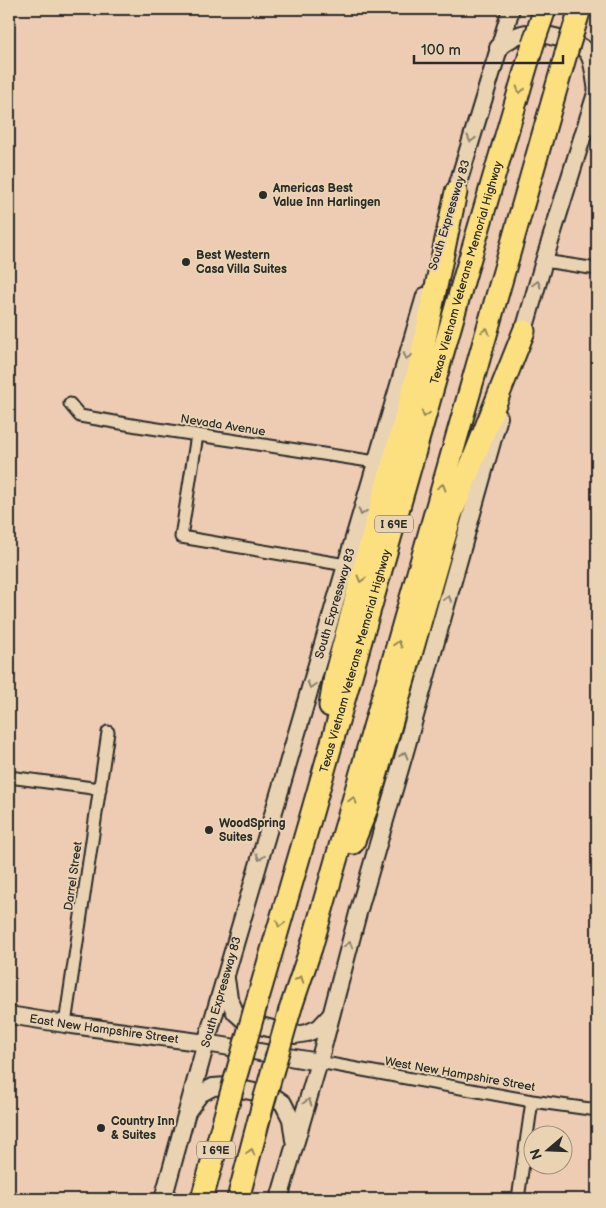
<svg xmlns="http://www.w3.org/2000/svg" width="606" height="1208" font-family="'Balsamiq Sans',sans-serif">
  <rect width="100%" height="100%" fill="#eeccb4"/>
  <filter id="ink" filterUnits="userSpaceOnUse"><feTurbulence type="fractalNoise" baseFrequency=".02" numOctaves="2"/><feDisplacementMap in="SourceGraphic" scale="10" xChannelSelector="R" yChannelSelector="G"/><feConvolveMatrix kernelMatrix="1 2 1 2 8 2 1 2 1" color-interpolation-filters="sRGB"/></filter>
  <g filter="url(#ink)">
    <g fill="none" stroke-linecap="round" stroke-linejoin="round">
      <defs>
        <path id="street" d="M544 261 597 269
          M70 404 80 416 138 426 376 462
          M197 435 181 537 346 565
          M9 777 100 789
          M65 1024 108 732
          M319 1062 532 1101 597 1110
          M518 1199 532 1101"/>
        <g id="secondary">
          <path d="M498 48C505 43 513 36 522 34 535 30 580 41 588 53 594 62 595 81 597 91"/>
          <path d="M452 203 511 9"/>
          <path d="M521 341 544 261 597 90"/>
          <path d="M226 979 229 998 235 1012 246 1022 295 1035 307 1033 319 1028 331 1015"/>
          <path id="s1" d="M9 1015 65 1024 206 1043 319 1062"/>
          <path d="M189 1109 200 1094 213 1087 227 1086 273 1096 283 1103 291 1119 294 1140"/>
          <path id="s2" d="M163 1199 206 1043 425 296"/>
          <path d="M279 1199 319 1062 358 913 406 748 499 417"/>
        </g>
        <g id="highway">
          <path d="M330 706 335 676 369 549 418 372 456 192"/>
          <path d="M353 843 367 808 451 515 524 331"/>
          <path id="s3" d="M256 1005 309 823 465 275 533 44"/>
          <path d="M290 1010 311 948 566 54"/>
          <path d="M202 1199 229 1101"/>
          <path d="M238 1199 263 1104"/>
        </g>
      </defs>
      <use href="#street" stroke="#2b2b2b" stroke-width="15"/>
      <use href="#secondary" stroke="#2b2b2b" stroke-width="20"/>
      <use href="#highway" stroke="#2b2b2b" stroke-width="25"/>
      <use href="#street" stroke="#e9d3b2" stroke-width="11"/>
      <use href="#secondary" stroke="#e9d3b2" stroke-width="16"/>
      <use href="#highway" stroke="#fce080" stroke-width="21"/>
      <defs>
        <path id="highway-bridge" d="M533 44 545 9
          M566 54 580 9
          M229 1101 256 1005
          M263 1104 290 1010"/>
      </defs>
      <use href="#highway-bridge" stroke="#2b2b2b" stroke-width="25" stroke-linecap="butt"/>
      <use href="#highway-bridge" stroke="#fce080" stroke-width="21"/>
    </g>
    <defs><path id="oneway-chevron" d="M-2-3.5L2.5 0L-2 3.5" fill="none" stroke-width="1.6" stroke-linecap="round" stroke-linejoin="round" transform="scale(1.25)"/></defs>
    <g stroke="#948656">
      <use href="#oneway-chevron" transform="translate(520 90) rotate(107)"/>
      <use href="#oneway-chevron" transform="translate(486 331) rotate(-74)"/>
      <use href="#oneway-chevron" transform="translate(425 414) rotate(106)"/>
      <use href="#oneway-chevron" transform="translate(442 487) rotate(-74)"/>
      <use href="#oneway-chevron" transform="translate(361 579) rotate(105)"/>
      <use href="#oneway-chevron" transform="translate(398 644) rotate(-74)"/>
      <use href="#oneway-chevron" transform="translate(353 800) rotate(-74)"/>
      <use href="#oneway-chevron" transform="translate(280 924) rotate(106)"/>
      <use href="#oneway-chevron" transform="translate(300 979) rotate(-71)"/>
      <use href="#oneway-chevron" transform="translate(251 1152) rotate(-75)"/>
    </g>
    <g stroke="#8a7f6e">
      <use href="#oneway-chevron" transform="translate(471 139) rotate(106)"/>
      <use href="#oneway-chevron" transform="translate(537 284) rotate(-74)"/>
      <use href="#oneway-chevron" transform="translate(407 356) rotate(106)"/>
      <use href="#oneway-chevron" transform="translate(362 512) rotate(106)"/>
      <use href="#oneway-chevron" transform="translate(448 599) rotate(-74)"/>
      <use href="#oneway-chevron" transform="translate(311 685) rotate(106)"/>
      <use href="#oneway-chevron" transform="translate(404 755) rotate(-74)"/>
      <use href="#oneway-chevron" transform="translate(260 857) rotate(106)"/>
      <use href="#oneway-chevron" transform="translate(349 945) rotate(-75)"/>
      <use href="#oneway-chevron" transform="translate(308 1102) rotate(-74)"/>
    </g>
  </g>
  <g fill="#2b2b2b" stroke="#e9d3b2" stroke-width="2">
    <circle cx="263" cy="195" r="5"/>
    <circle cx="186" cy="262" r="5"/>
    <circle cx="209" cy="830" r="5"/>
    <circle cx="101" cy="1128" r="5"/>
  </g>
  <g text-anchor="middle" stroke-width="4" stroke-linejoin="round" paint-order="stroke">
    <g fill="#e9d3b2" stroke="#645d54" stroke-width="1">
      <rect x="375" y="515.5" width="38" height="17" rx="4"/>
      <rect x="197" y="1141.5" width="38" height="17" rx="4"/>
    </g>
    <g font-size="11" font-weight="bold" fill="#2b2b2b">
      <text x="394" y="528">I 69E</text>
      <text x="216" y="1154">I 69E</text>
    </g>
    <g font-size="12" font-weight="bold" fill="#2b2b2b" stroke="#e9d3b2" text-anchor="start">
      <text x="273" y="192">Americas Best<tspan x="273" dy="14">Value Inn Harlingen</tspan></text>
      <text x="196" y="259">Best Western<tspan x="196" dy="14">Casa Villa Suites</tspan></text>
      <text x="219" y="827">WoodSpring<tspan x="219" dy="14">Suites</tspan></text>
      <text x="111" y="1125">Country Inn<tspan x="111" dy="14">&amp; Suites</tspan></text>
    </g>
    <g font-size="12" fill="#2b2b2b" stroke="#e9d3b2">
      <text transform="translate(449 215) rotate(-73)" y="4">South Expressway 83</text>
      <text dy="4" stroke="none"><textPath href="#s3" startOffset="762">Texas Vietnam Veterans Memorial Highway</textPath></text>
      <text transform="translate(223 425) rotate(9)" y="4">Nevada Avenue</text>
      <text dy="4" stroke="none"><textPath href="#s2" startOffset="620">South Expressway 83</textPath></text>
      <text dy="4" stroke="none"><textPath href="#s3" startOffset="358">Texas Vietnam Veterans Memorial Highway</textPath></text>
      <text transform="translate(73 876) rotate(-82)" y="4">Darrel Street</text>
      <text dy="4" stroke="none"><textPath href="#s2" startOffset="215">South Expressway 83</textPath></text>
      <text dy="4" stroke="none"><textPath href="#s1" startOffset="96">East New Hampshire Street</textPath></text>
      <text transform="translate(460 1074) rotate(10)" y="4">West New Hampshire Street</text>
    </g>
  </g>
  <rect width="606" height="1208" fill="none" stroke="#e9d3b2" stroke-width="30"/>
  <rect x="15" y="15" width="576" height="1178" fill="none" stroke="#2b2b2b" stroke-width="2" filter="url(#ink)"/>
  <g transform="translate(548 1150) rotate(251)"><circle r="24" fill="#e9d3b2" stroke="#9d907c"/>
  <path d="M0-4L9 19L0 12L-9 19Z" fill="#2b2b2b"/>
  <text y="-8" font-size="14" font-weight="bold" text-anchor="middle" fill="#2b2b2b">N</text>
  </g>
  <path d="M414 55v8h149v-8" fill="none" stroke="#2b2b2b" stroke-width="2.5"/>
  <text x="421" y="55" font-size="15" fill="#2b2b2b" stroke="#e9d3b2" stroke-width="4" paint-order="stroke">100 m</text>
</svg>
